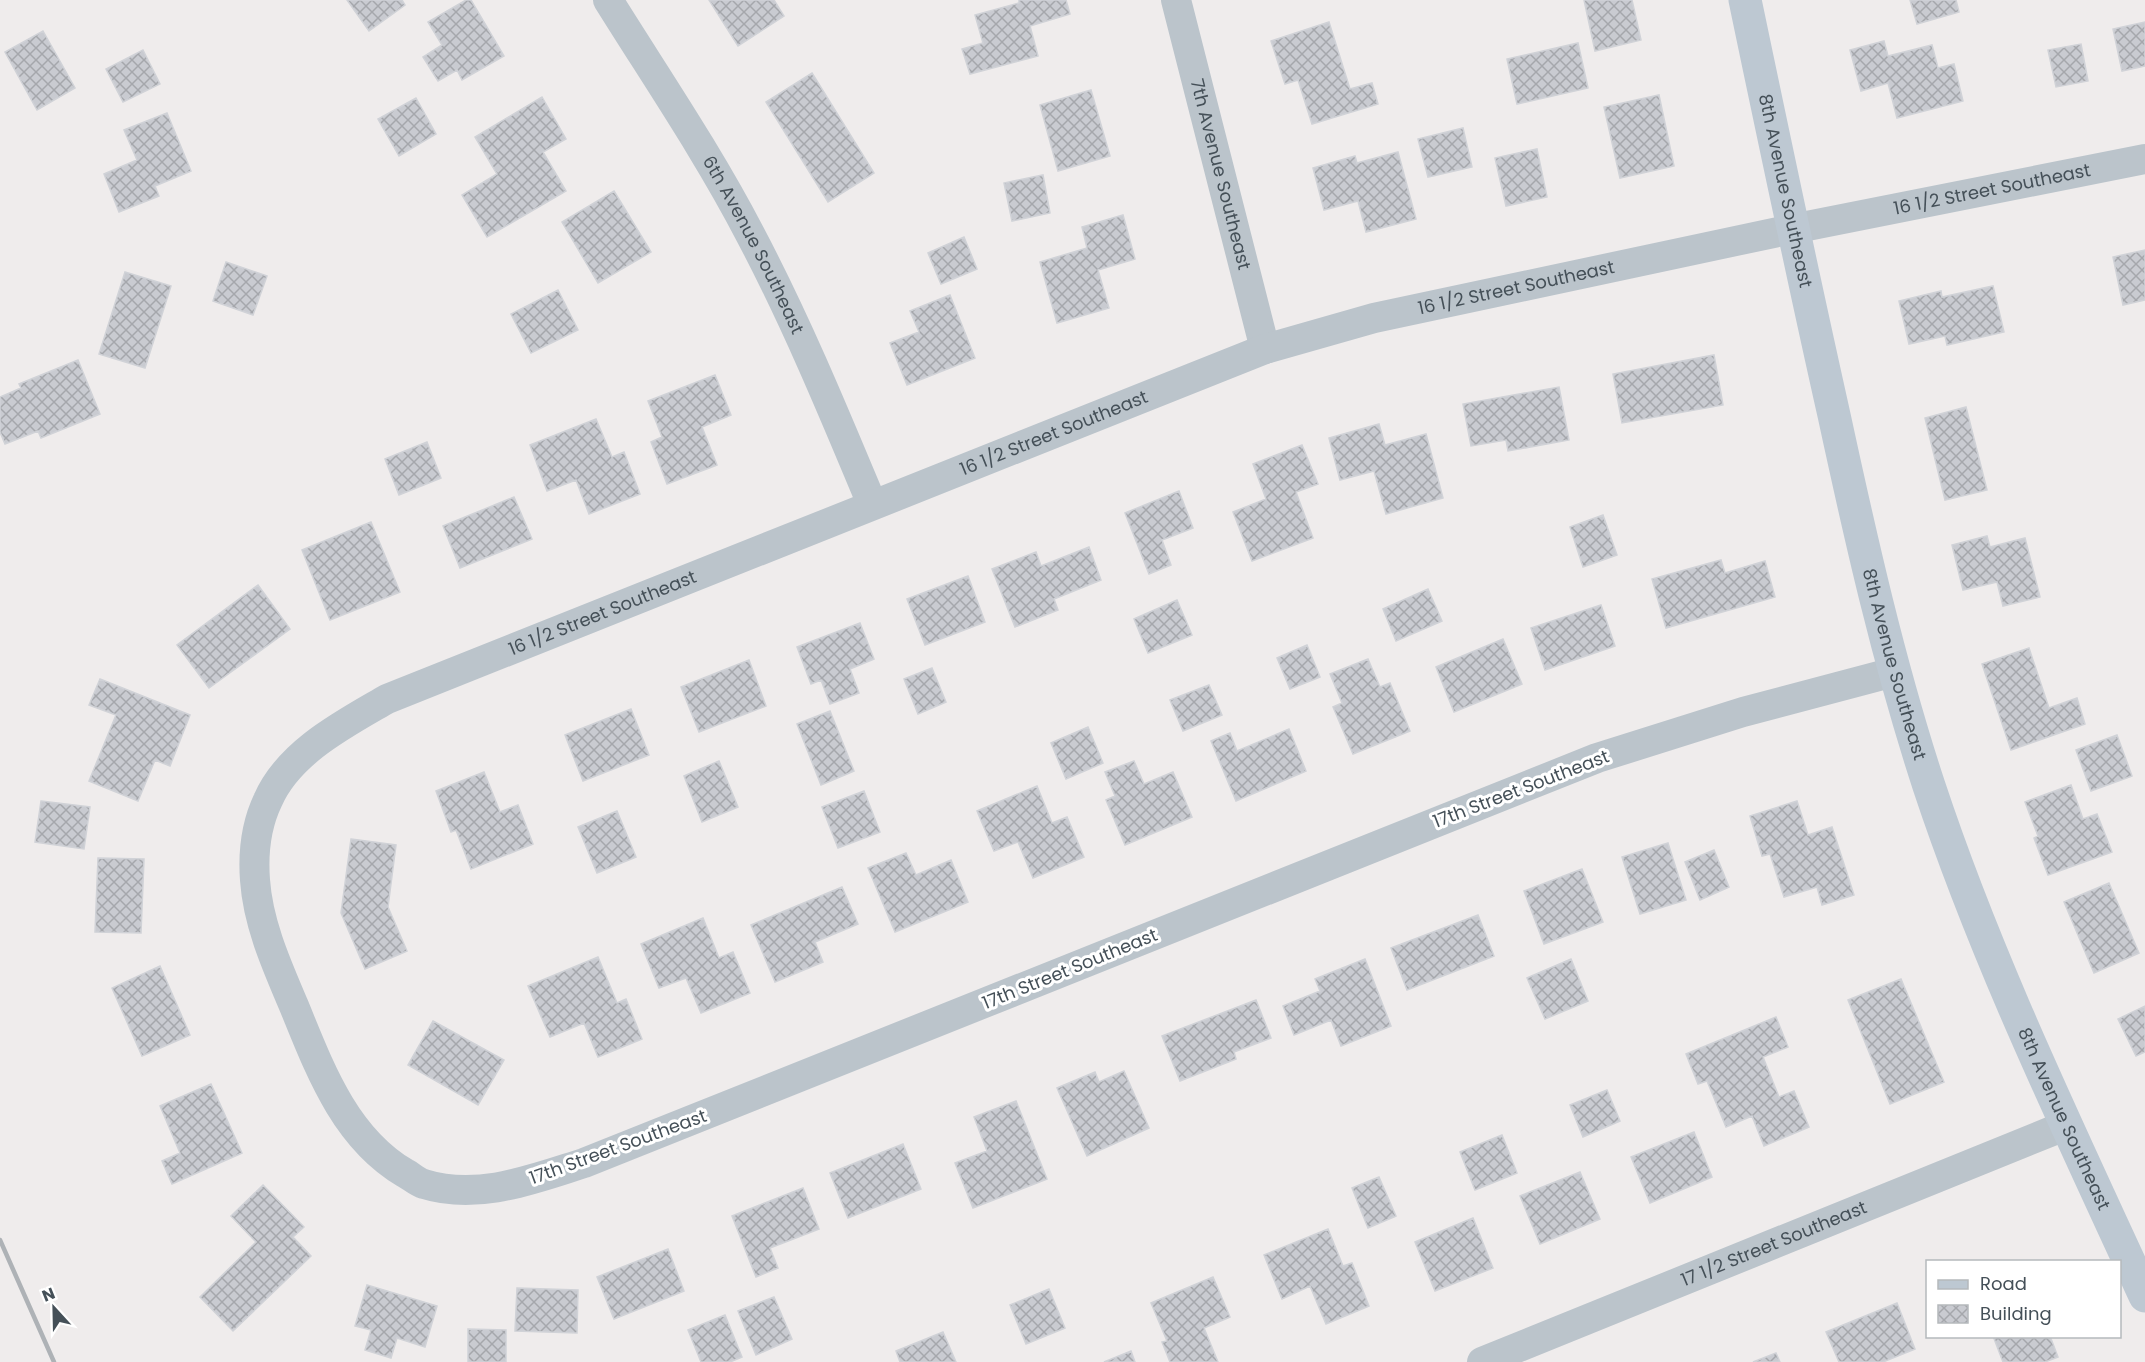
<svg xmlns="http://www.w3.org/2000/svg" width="2145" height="1362" font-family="Poppins,sans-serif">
  <defs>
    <pattern id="building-cross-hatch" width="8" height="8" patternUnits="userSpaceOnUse" patternTransform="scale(1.5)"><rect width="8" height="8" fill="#c9cbd1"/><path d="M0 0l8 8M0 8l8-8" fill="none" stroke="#a5a7ac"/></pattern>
  </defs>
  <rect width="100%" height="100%" fill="#efecec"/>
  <path fill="url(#building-cross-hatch)" stroke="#d0d2d7" stroke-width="1.5" d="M347 0H402L405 5 369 31Z
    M466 0H471L504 56 462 80 457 70 438 81 423 57 442 45 428 22Z
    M709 0H774L784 16 738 46Z
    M1019 0H1066L1070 14 1030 26 1038 56 970 74 962 49 983 43 975 15 1019 3Z
    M1584 0H1632L1641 40 1595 51Z
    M1910 0H1956L1959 12 1917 24Z
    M1329 22 1350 89 1372 83 1378 104 1312 124 1298 80 1285 84 1271 41Z
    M2145 22V66L2122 71 2113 29Z
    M43 31 75 88 37 110 5 52Z
    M1884 41 1888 56 1932 45 1938 68 1954 64 1963 101 1897 118 1888 83 1861 91 1850 50Z
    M1578 43 1588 88 1517 104 1507 59Z
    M2081 44 2088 81 2056 87 2048 50Z
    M143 50 160 84 123 102 106 69Z
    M812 73 874 173 828 202 766 102Z
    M1091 90 1110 156 1058 171 1040 105Z
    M1659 95 1674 166 1620 178 1604 107Z
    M542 97 566 139 543 152 566 191 487 237 462 195 497 174 475 137Z
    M416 98 436 134 399 156 378 119Z
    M167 113 191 171 155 186 159 196 119 212 104 174 137 160 124 130Z
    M1463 128 1472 167 1428 177 1418 139Z
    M1537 149 1547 197 1506 206 1495 158Z
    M1398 152 1416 219 1366 232 1358 201 1324 210 1313 168 1355 156 1357 163Z
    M1043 175 1050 213 1012 221 1004 183Z
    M614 191 651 252 598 283 562 222Z
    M1123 215 1135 259 1098 270 1109 308 1057 323 1040 262 1087 248 1082 227Z
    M964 237 977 269 941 284 928 253Z
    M2145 250V300L2123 305 2113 257Z
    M226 262 267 276 253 315 213 301Z
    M125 272 171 286 145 368 99 354Z
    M1993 286 2004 332 1947 345 1945 336 1909 344 1899 301 1941 291 1942 297Z
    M558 290 578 330 531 353 511 314Z
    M950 295 975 358 907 385 890 343 919 332 910 311Z
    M1714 355 1723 405 1622 423 1613 374Z
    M78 360 100 414 41 438 38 431 5 444 0 432V397L21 388 19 384Z
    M715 375 731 415 702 427 717 465 667 484 651 442 662 437 648 401Z
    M1559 387 1569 440 1508 451 1506 440 1471 446 1463 404Z
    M1966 407 1987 490 1945 500 1925 418Z
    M596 419 612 457 624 452 640 494 589 514 576 480 547 491 530 445Z
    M1379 424 1385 445 1426 434 1443 498 1386 514 1374 471 1340 480 1329 438Z
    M427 442 441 478 399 495 385 459Z
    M1302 445 1318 484 1296 492 1313 538 1252 561 1233 512 1266 499 1253 464Z
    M1179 491 1193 528 1162 540 1171 565 1149 574 1125 513Z
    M514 497 532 539 460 568 443 526Z
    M1603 515 1617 555 1583 567 1570 527Z
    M371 522 400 592 330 620 302 550Z
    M1987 536 1990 547 2025 538 2040 597 2003 606 1997 582 1963 590 1952 545Z
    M1089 547 1101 580 1054 599 1058 610 1015 627 992 569 1036 552 1041 566Z
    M1721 560 1725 573 1765 561 1775 597 1666 628 1652 579Z
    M968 576 985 622 925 645 907 599Z
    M258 585 290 629 209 688 177 645Z
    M1428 589 1442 621 1396 641 1383 609Z
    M1177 600 1192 635 1148 653 1134 619Z
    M1601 605 1615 646 1545 670 1531 628Z
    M860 623 874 659 850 669 859 693 830 704 821 680 811 684 797 647Z
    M1503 639 1522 684 1454 712 1436 667Z
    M1307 645 1320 677 1290 689 1277 658Z
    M2029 648 2049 708 2077 698 2085 724 2011 750 1982 664Z
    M1368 659 1380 687 1390 683 1410 731 1353 754 1333 707 1342 703 1330 674Z
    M749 660 766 706 699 732 681 687Z
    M932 668 946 702 918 714 904 679Z
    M100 679 190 715 170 766 155 760 138 801 89 781 116 715 89 705Z
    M1209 685 1222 715 1183 731 1170 700Z
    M631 709 649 755 583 781 565 735Z
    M830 711 854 771 821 785 797 724Z
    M1088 727 1103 763 1066 779 1051 743Z
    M1289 729 1306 771 1236 801 1211 741 1230 733 1237 751Z
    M2117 735 2132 776 2091 791 2076 750Z
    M719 761 738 807 702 822 684 776Z
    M1134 761 1144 784 1173 772 1192 817 1125 845 1106 800 1115 796 1105 772Z
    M484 772 500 812 518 805 533 844 471 869 456 830 451 832 436 791Z
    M2071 785 2083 819 2097 814 2112 852 2048 875 2034 838 2038 836 2025 802Z
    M1037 786 1052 823 1067 817 1084 857 1033 878 1018 842 994 851 977 811Z
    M864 791 880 832 838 848 822 807Z
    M41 801 90 807 84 849 35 842Z
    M1797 801 1808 835 1832 827 1854 895 1822 905 1817 887 1784 897 1770 854 1762 856 1750 816Z
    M617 811 636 857 597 873 578 827Z
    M351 839 396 845 388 907 407 951 365 969 341 913Z
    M1668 843 1686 900 1640 914 1622 857Z
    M1714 850 1729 887 1700 900 1685 862Z
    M906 853 916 875 951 860 968 902 895 932 868 868Z
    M98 858 144 859 141 933 95 932Z
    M1582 869 1603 922 1544 944 1524 891Z
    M2109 883 2139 953 2094 973 2064 902Z
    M842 887 858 924 815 942 823 962 775 982 751 925Z
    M1478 915 1494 956 1407 990 1391 948Z
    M703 918 719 958 733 952 750 993 701 1013 686 978 659 988 641 944Z
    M598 957 617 1003 626 999 642 1039 598 1057 584 1023 550 1037 528 986Z
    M1365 959 1391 1026 1341 1046 1331 1020 1294 1035 1283 1006 1320 991 1315 979Z
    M1571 959 1588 1001 1545 1019 1527 978Z
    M160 966 190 1035 142 1056 112 988Z
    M1901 979 1944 1082 1890 1104 1848 1000Z
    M1256 1000 1271 1038 1234 1052 1236 1059 1180 1081 1162 1036Z
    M2145 1006V1052L2136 1056 2118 1019Z
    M1776 1017 1788 1047 1763 1057 1779 1097 1794 1091 1809 1127 1764 1146 1752 1116 1726 1127 1707 1081 1698 1084 1686 1054Z
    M433 1021 504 1060 478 1105 408 1065Z
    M1124 1071 1149 1128 1087 1156 1057 1088 1095 1072 1099 1082Z
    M211 1084 242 1153 172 1184 162 1161 180 1153 160 1106Z
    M1607 1090 1620 1121 1583 1137 1570 1105Z
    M1016 1101 1047 1179 973 1208 955 1163 987 1151 974 1117Z
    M1694 1132 1712 1177 1650 1203 1631 1157Z
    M1502 1135 1517 1173 1475 1190 1460 1152Z
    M903 1144 921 1189 848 1218 830 1173Z
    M1580 1172 1600 1219 1540 1244 1520 1196Z
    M1379 1177 1396 1216 1368 1228 1352 1188Z
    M263 1185 304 1227 293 1237 311 1256 233 1331 200 1297 256 1242 231 1216Z
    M803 1188 819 1229 770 1248 778 1268 756 1277 732 1216Z
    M1473 1218 1493 1268 1435 1291 1415 1242Z
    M1328 1229 1343 1266 1352 1263 1369 1306 1326 1324 1310 1286 1282 1299 1264 1255Z
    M668 1249 684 1291 614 1319 597 1277Z
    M1213 1277 1230 1317 1204 1328 1218 1362H1170L1162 1342 1167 1341 1151 1303Z
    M367 1285 437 1306 425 1347 397 1338 391 1358 365 1350 371 1330 355 1326Z
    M517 1288 578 1290 577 1333 515 1331Z
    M1049 1289 1065 1328 1026 1344 1010 1305Z
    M774 1297 792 1339 756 1355 738 1311Z
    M1897 1303 1915 1349 1883 1362H1839L1826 1332Z
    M725 1315 742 1357 730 1362H701L688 1330Z
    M468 1329 506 1330V1362H468Z
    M943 1332 956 1362H900L896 1351Z
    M1993 1336H2050L2058 1357 2045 1362H2003Z
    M1131 1351 1135 1362H1104Z
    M1776 1353 1780 1362H1753Z"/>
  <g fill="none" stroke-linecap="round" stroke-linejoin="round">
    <g stroke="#bbc4cb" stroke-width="30">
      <path id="s1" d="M608 0C656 77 708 153 750 234 796 321 834 413 872 504"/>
      <path id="s2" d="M1176 0 1265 349"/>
      <path id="s3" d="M1894 672 1743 712 1597 758 584 1163C533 1179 478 1201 424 1184 417 1182 411 1176 405 1173 344 1137 319 1067 294 1006 277 966 258 924 255 880 253 853 256 825 268 800 289 752 344 724 387 699L1265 349 1374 318 1792 229 2145 159"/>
      <path id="s4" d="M1482 1362 2067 1125"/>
    </g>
    <path stroke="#bdc8d2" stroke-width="33" id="s5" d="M1745 0C1774 139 1803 277 1834 415 1861 540 1889 664 1929 786 1987 961 2068 1128 2145 1296"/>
    <path stroke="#aeb2b6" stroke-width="4.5" d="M0 1240 54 1362"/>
  </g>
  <g text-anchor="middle" stroke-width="6" stroke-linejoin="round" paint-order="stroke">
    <g font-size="18" fill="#455058" stroke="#fff">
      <text dy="6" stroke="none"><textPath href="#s2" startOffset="180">7th Avenue Southeast</textPath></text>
      <text dy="6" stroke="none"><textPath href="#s3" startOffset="3854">16 1/2 Street Southeast</textPath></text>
      <text dy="6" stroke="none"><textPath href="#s5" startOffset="195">8th Avenue Southeast</textPath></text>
      <text dy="6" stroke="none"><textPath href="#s1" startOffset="285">6th Avenue Southeast</textPath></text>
      <text dy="6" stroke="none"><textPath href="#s3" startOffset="3368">16 1/2 Street Southeast</textPath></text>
      <text dy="6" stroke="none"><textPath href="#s3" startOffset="2882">16 1/2 Street Southeast</textPath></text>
      <text dy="6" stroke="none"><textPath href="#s3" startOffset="2396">16 1/2 Street Southeast</textPath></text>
      <text dy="6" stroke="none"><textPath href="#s5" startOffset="681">8th Avenue Southeast</textPath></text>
      <text transform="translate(1521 789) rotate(-21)" y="6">17th Street Southeast</text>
      <text transform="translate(1070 969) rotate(-22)" y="6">17th Street Southeast</text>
      <text dy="6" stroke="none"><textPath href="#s5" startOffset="1167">8th Avenue Southeast</textPath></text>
      <text transform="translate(618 1147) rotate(-20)" y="6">17th Street Southeast</text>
      <text dy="6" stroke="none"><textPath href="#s4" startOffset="315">17 1/2 Street Southeast</textPath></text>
    </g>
  </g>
  <rect x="1926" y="1260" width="195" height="78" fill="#ffffff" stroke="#b5b9bc" stroke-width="1.5"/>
  <rect x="1938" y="1280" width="30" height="9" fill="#bdc8d2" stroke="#b5b9bc" stroke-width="1.5"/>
  <text x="1980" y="1290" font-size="18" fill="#455058">Road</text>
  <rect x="1938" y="1305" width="30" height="18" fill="url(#building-cross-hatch)" stroke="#b5b9bc" stroke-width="1.5"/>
  <text x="1980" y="1320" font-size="18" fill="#455058">Building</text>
  <g transform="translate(54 1308) rotate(338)" stroke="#ffffff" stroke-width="4.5" paint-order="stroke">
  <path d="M0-4.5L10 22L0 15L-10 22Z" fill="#455058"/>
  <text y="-9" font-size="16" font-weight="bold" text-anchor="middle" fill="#455058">N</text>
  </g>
</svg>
